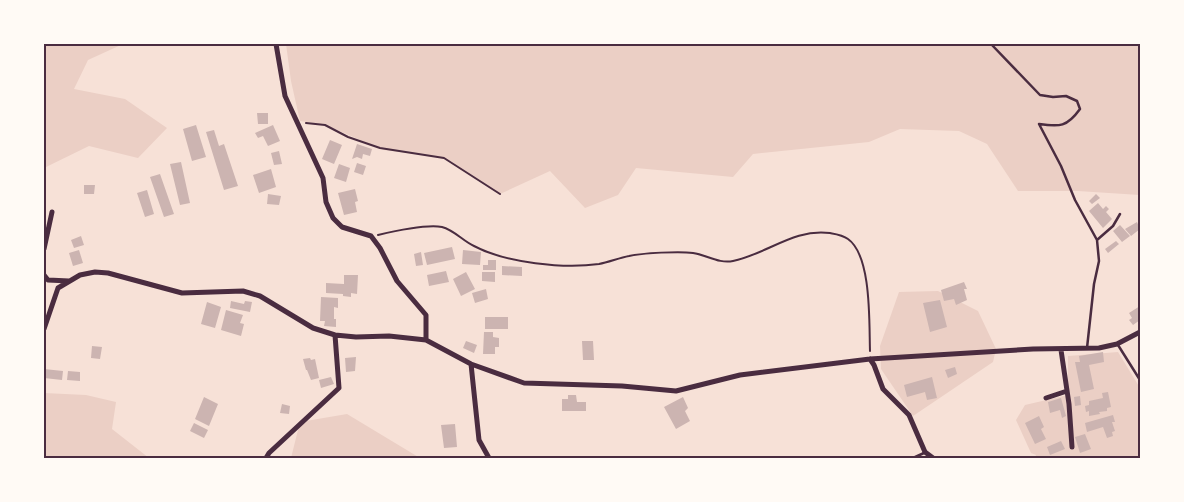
<svg xmlns="http://www.w3.org/2000/svg" width="1184" height="502" font-family="Karla,sans-serif">
  <rect width="100%" height="100%" fill="#f7e1d7"/>
  <path fill="#ebcfc5" d="M44 44H123L88 60 74 89 125 99 167 128 138 158 89 146 44 168Z
    M286 44H1140V195L1078 191H1018L987 144 959 131 900 129 869 142 753 154 733 177 636 168 618 195 585 208 550 171 500 194 449 160 431 156 384 150 325 125 300 121 291 81Z
    M938 291 978 311 996 349 993 362 913 416 881 369 880 346 899 292Z
    M1118 352 1140 388V458H1035L1036 455 1031 453 1016 420 1025 405 1068 395V356Z
    M44 393 86 395 116 402 112 429 149 458H44Z
    M347 414 420 458H291L300 422Z"/>
  <path fill="#ccb4b1" d="M257 113H268V124H258Z
    M196 125 206 157 192 161 183 129Z
    M273 125 280 141 268 146 263 136 258 138 255 133Z
    M214 130 219 146 224 144 238 186 224 190 206 132Z
    M330 140 342 145 334 164 322 159Z
    M357 144 372 149 370 156 363 154 362 159 357 157 352 159Z
    M279 151 282 164 274 165 271 153Z
    M181 162 190 203 180 205 170 164Z
    M357 163 366 166 363 175 354 172Z
    M339 164 350 168 346 182 334 178Z
    M271 169 276 187 259 193 253 175Z
    M160 174 174 214 164 217 150 177Z
    M84 185H95L94 194H84Z
    M355 189 358 201 355 202 357 212 344 215 338 193Z
    M147 190 154 214 145 217 137 193Z
    M268 194 281 196 279 205 267 204Z
    M1096 194 1100 198 1092 204 1089 201Z
    M1098 203 1103 209 1106 206 1109 209 1106 212 1112 219 1103 228 1089 211Z
    M1137 222 1140 229 1131 236 1125 229Z
    M1120 225 1130 236 1122 242 1113 231Z
    M81 236 84 245 74 248 71 240Z
    M1116 241 1119 244 1108 253 1105 249Z
    M452 247 455 259 427 265 424 253Z
    M79 250 83 263 73 266 69 253Z
    M463 250 481 252 480 265 462 264Z
    M421 252 423 265 416 266 414 254Z
    M488 260H496V270H483V265H488Z
    M502 266 522 267V276L502 275Z
    M446 271 449 282 429 286 427 275Z
    M466 272 475 289 461 296 453 279Z
    M482 272H495V282L482 281Z
    M344 275H358L357 294 351 293V297L343 296V294L326 293V283L344 284Z
    M964 282 967 289H964L967 300 956 305 954 299 944 301 941 290Z
    M486 289 488 299 475 303 472 293Z
    M321 297 338 298V308L334 307V319H336V327L324 326 325 321H320Z
    M940 300 947 327 930 332 923 303Z
    M231 301 244 304 245 301 252 302 250 312 230 308Z
    M207 302 221 307 215 328 201 324Z
    M1140 306V320L1133 325 1129 320 1132 318 1129 313Z
    M226 310 243 315 240 323 244 324 241 336 221 330Z
    M485 317H508V329H485Z
    M484 332H493V337L499 338V347H495V354H483Z
    M466 341 477 345 474 353 463 348Z
    M582 341H593L594 360H583Z
    M92 346 102 347 100 359 91 358Z
    M1103 352 1104 362 1089 365 1094 389 1081 392 1075 362H1080L1079 356Z
    M356 357 355 371 346 372 345 358Z
    M310 358 311 360 315 359 319 378 311 380 307 370H306L303 359Z
    M955 367 957 374 948 378 945 370Z
    M44 369 63 371 62 380 44 378Z
    M68 371 80 372V381L67 380Z
    M331 377 334 384 321 388 319 380Z
    M932 377 937 398 927 400 925 392 907 397 904 385Z
    M1108 392 1111 407 1107 408V411L1099 412 1100 414 1089 416V411L1086 412 1085 406 1089 405V401L1103 398 1102 393Z
    M568 395H576L577 402H586V411H562V399H568Z
    M1080 396 1081 405 1075 406 1074 397Z
    M204 397 218 404 209 426 195 419Z
    M683 397 688 408 685 411 690 421 676 429 664 407Z
    M1061 398 1066 416 1062 418 1060 410 1050 413 1048 402Z
    M282 404 290 406 289 414 280 413Z
    M1113 415 1115 422H1112L1115 431 1112 432 1113 436 1107 438 1103 427 1087 432 1085 423Z
    M1039 416 1044 427 1041 429 1046 439 1035 444 1025 423Z
    M194 423 208 430 204 438 190 431Z
    M455 424 457 447 444 448 441 425Z
    M1085 434 1091 449 1080 453 1075 437Z
    M1061 441 1065 449 1050 455 1047 447Z"/>
  <g fill="none" stroke-linecap="round" stroke-linejoin="round">
    <path stroke="#4a2c40" stroke-width="2" d="M306 123 325 125 348 137 380 148 444 158 500 194
      M378 235C395 231 425 224 442 227 454 230 463 241 474 246 506 263 564 269 599 264 609 262 619 258 629 256 642 253 680 251 693 253 707 255 719 264 733 261 767 254 794 228 830 233 836 234 843 235 848 239 872 256 869 324 870 351"/>
    <path stroke="#4a2c40" stroke-width="2.5" d="M991 44 1040 95 1053 97 1066 96 1077 101 1080 109C1067 127 1060 127 1039 124L1061 166 1075 200 1097 240 1099 261 1094 284 1087 348
      M1097 240 1113 226 1120 214
      M1118 345 1140 380
      M913 458 924 453"/>
    <path stroke="#4a2c40" stroke-width="5" d="M276 44 285 96 323 178 326 202 333 218 342 227 371 236 380 248 397 281 426 315V340
      M44 249 52 212
      M44 275 48 280 69 281
      M44 329 58 288 80 275 95 272 108 273 182 293 243 291 260 296 313 328 335 335 356 337 389 336 426 340 471 364 524 383 622 386 676 391 740 375 870 359 1033 349 1099 348 1117 344 1140 332
      M1061 350 1069 404 1072 447
      M870 359 874 365 883 389 909 415 925 452 933 458
      M471 364 479 440 489 458
      M1046 398 1067 391
      M266 458 269 453 339 388 335 335"/>
  </g>
  <rect width="1184" height="502" fill="none" stroke="#fffaf5" stroke-width="90"/>
  <rect x="45" y="45" width="1094" height="412" fill="none" stroke="#4a2c40" stroke-width="2"/>
</svg>
